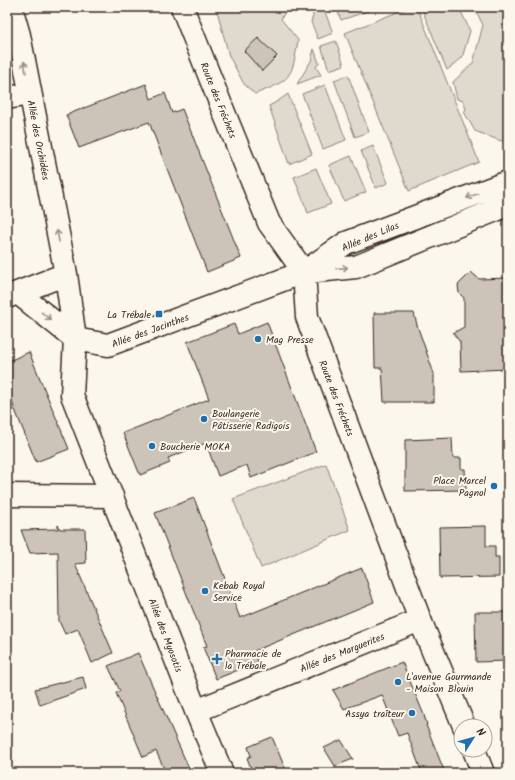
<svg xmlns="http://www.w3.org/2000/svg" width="515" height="780" font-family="Kalam,sans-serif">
  <rect width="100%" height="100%" fill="#fbf7ec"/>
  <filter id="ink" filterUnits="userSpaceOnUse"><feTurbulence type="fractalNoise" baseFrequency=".025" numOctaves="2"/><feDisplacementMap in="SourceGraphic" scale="8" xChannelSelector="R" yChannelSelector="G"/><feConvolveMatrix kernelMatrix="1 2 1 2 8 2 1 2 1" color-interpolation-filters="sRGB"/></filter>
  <g filter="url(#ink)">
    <path fill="#dfd9ce" stroke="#8d8276" d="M216 7H288L281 19 298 40C292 79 291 80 255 94L244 84 229 56Z
      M313 7H323L333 33 318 39 311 22 313 16Z
      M336 7H373L371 10 341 20Z
      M410 7H417L479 162 409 191 345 33Z
      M421 7H459L470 31 462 58 447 70Z
      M474 7H508L505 16 508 36V139L501 141 475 131 464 112 466 109 463 101 457 99 453 82 473 63 483 25Z
      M336 41 344 65 329 70 321 46Z
      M314 49 319 63 316 67 321 75 297 84 311 61Z
      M348 75 369 132 355 137 334 80Z
      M325 85 346 140 323 149 302 94Z
      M288 94 312 154 289 164 269 106 278 101Z
      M373 146 388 183 376 188 361 151Z
      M351 156 366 192 344 201 329 165Z
      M316 168 331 204 308 213 294 177Z
      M326 464 350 530 261 568 233 499Z"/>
    <path fill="#ccc4b9" stroke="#3b2a1e" d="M258 38 277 56 262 71 244 51Z
      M146 84 151 99 165 93 172 113 182 109 241 258 207 272 149 122 79 148 66 115Z
      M471 272 479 279 508 278V369L461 371 460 342 453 333 464 327V298L459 293 458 285Z
      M374 313H414L417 325 434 374V402H384L382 368H375Z
      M267 322 316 452 251 478 247 465 218 476 206 443 168 458 170 463 140 475 123 433 209 399 187 342 234 324 238 334Z
      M29 352 69 449 36 462 7 390V362Z
      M452 438 453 458H461V469H465L466 490 405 491V440Z
      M194 498 240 618 362 568 374 602 254 651 258 662 216 679 203 647 207 646 155 513Z
      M58 525 60 529H85L86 563 75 564 113 653 92 663 78 629 65 634 59 621 58 552 30 553 21 530 58 529Z
      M486 526V546H495V557H499V577L440 578 439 527Z
      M475 612H508V661L476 662Z
      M138 653 149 678 191 773H166L156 751 143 757 116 693 120 691 108 666Z
      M402 662 424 715 427 725H426L445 773H422L407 733 398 736 382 695 344 709 333 690Z
      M83 677 86 689 40 705 35 689Z
      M272 737 287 773H253L247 758 251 756 248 747Z
      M341 740 353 759 335 766 324 748Z"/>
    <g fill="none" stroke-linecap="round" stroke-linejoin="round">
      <defs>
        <path id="minor" d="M11 7 19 35 66 274 75 339 72 395 196 711 222 773
          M7 98 30 94
          M18 293 75 339 108 345 304 272
          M7 297 66 274
          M7 495 112 496
          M196 711 420 620"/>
        <path id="tertiary" d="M182 7 225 115 269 223 304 272 307 317 420 620 464 726
          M304 272 346 243 508 182
          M307 272 356 267 508 205
          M474 750 483 773"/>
      </defs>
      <use href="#minor" stroke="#3b2a1e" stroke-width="25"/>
      <use href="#tertiary" stroke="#3b2a1e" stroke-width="25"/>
      <use href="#minor" stroke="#fbf7ec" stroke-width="22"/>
      <use href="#tertiary" stroke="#fbf7ec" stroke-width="22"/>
    </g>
    <defs><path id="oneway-shaft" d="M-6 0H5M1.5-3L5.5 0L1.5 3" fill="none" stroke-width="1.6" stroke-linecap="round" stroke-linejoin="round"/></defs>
    <g stroke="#9b9085">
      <use href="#oneway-shaft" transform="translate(25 67) rotate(-100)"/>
      <use href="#oneway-shaft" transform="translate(472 196) rotate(159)"/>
      <use href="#oneway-shaft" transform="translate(58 236) rotate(-101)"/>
      <use href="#oneway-shaft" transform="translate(342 268) rotate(-6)"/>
      <use href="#oneway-shaft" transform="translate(46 316) rotate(39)"/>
    </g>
  </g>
  <g fill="#1f6fb2" stroke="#fbf7ec" stroke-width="1.5">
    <rect x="155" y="310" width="8" height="8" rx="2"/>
    <circle cx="258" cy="339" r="4"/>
    <circle cx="204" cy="419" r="4"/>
    <circle cx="152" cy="446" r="4"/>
    <circle cx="494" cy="486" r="4"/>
    <circle cx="205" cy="591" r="4"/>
    <path d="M215 653h4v4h4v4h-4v4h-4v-4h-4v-4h4z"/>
    <circle cx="398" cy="682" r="4"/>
    <circle cx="412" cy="713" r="4"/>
  </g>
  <g text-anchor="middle" stroke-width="4" stroke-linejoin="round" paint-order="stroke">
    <g font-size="10" fill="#3b2a1e" stroke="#fbf7ec">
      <text transform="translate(219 100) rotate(68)" y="4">Route des Fréchets</text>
      <text transform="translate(39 140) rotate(79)" y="4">Allée des Orchidées</text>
      <text transform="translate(370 236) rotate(-23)" y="4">Allée des Lilas</text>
      <text transform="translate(150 330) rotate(-20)" y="4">Allée des Jacinthes</text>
      <text transform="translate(337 398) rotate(69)" y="4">Route des Fréchets</text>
      <text transform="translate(166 635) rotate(69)" y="4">Allée des Myosotis</text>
      <text transform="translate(342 652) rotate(-22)" y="4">Allée des Marguerites</text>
    </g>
    <g font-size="10" fill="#3b2a1e" stroke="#fbf7ec" text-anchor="start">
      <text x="151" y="318" text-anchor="end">La Trébale</text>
      <text x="266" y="343">Mag Presse</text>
      <text x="212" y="417">Boulangerie<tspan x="212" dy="12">Pâtisserie Radigois</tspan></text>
      <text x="160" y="450">Boucherie MOKA</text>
      <text x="486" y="484" text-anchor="end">Place Marcel<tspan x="486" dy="12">Pagnol</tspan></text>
      <text x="213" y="589">Kebab Royal<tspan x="213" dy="12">Service</tspan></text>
      <text x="225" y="657">Pharmacie de<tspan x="225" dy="12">la Trébale</tspan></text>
      <text x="406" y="680">L'avenue Gourmande<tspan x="406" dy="12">- Maison Blouin</tspan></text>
      <text x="404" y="717" text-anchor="end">Assya traîteur</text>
    </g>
  </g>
  <rect width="515" height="780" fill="none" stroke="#fbf7ec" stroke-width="24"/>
  <rect x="12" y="12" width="491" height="756" fill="none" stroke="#3b2a1e" stroke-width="1.5" filter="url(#ink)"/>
  <g transform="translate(473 738) rotate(53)"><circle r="19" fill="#fbf7ec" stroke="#aea59a"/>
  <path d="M0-3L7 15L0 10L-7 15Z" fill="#1f6fb2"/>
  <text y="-6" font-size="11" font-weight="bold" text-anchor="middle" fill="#3b2a1e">N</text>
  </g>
</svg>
